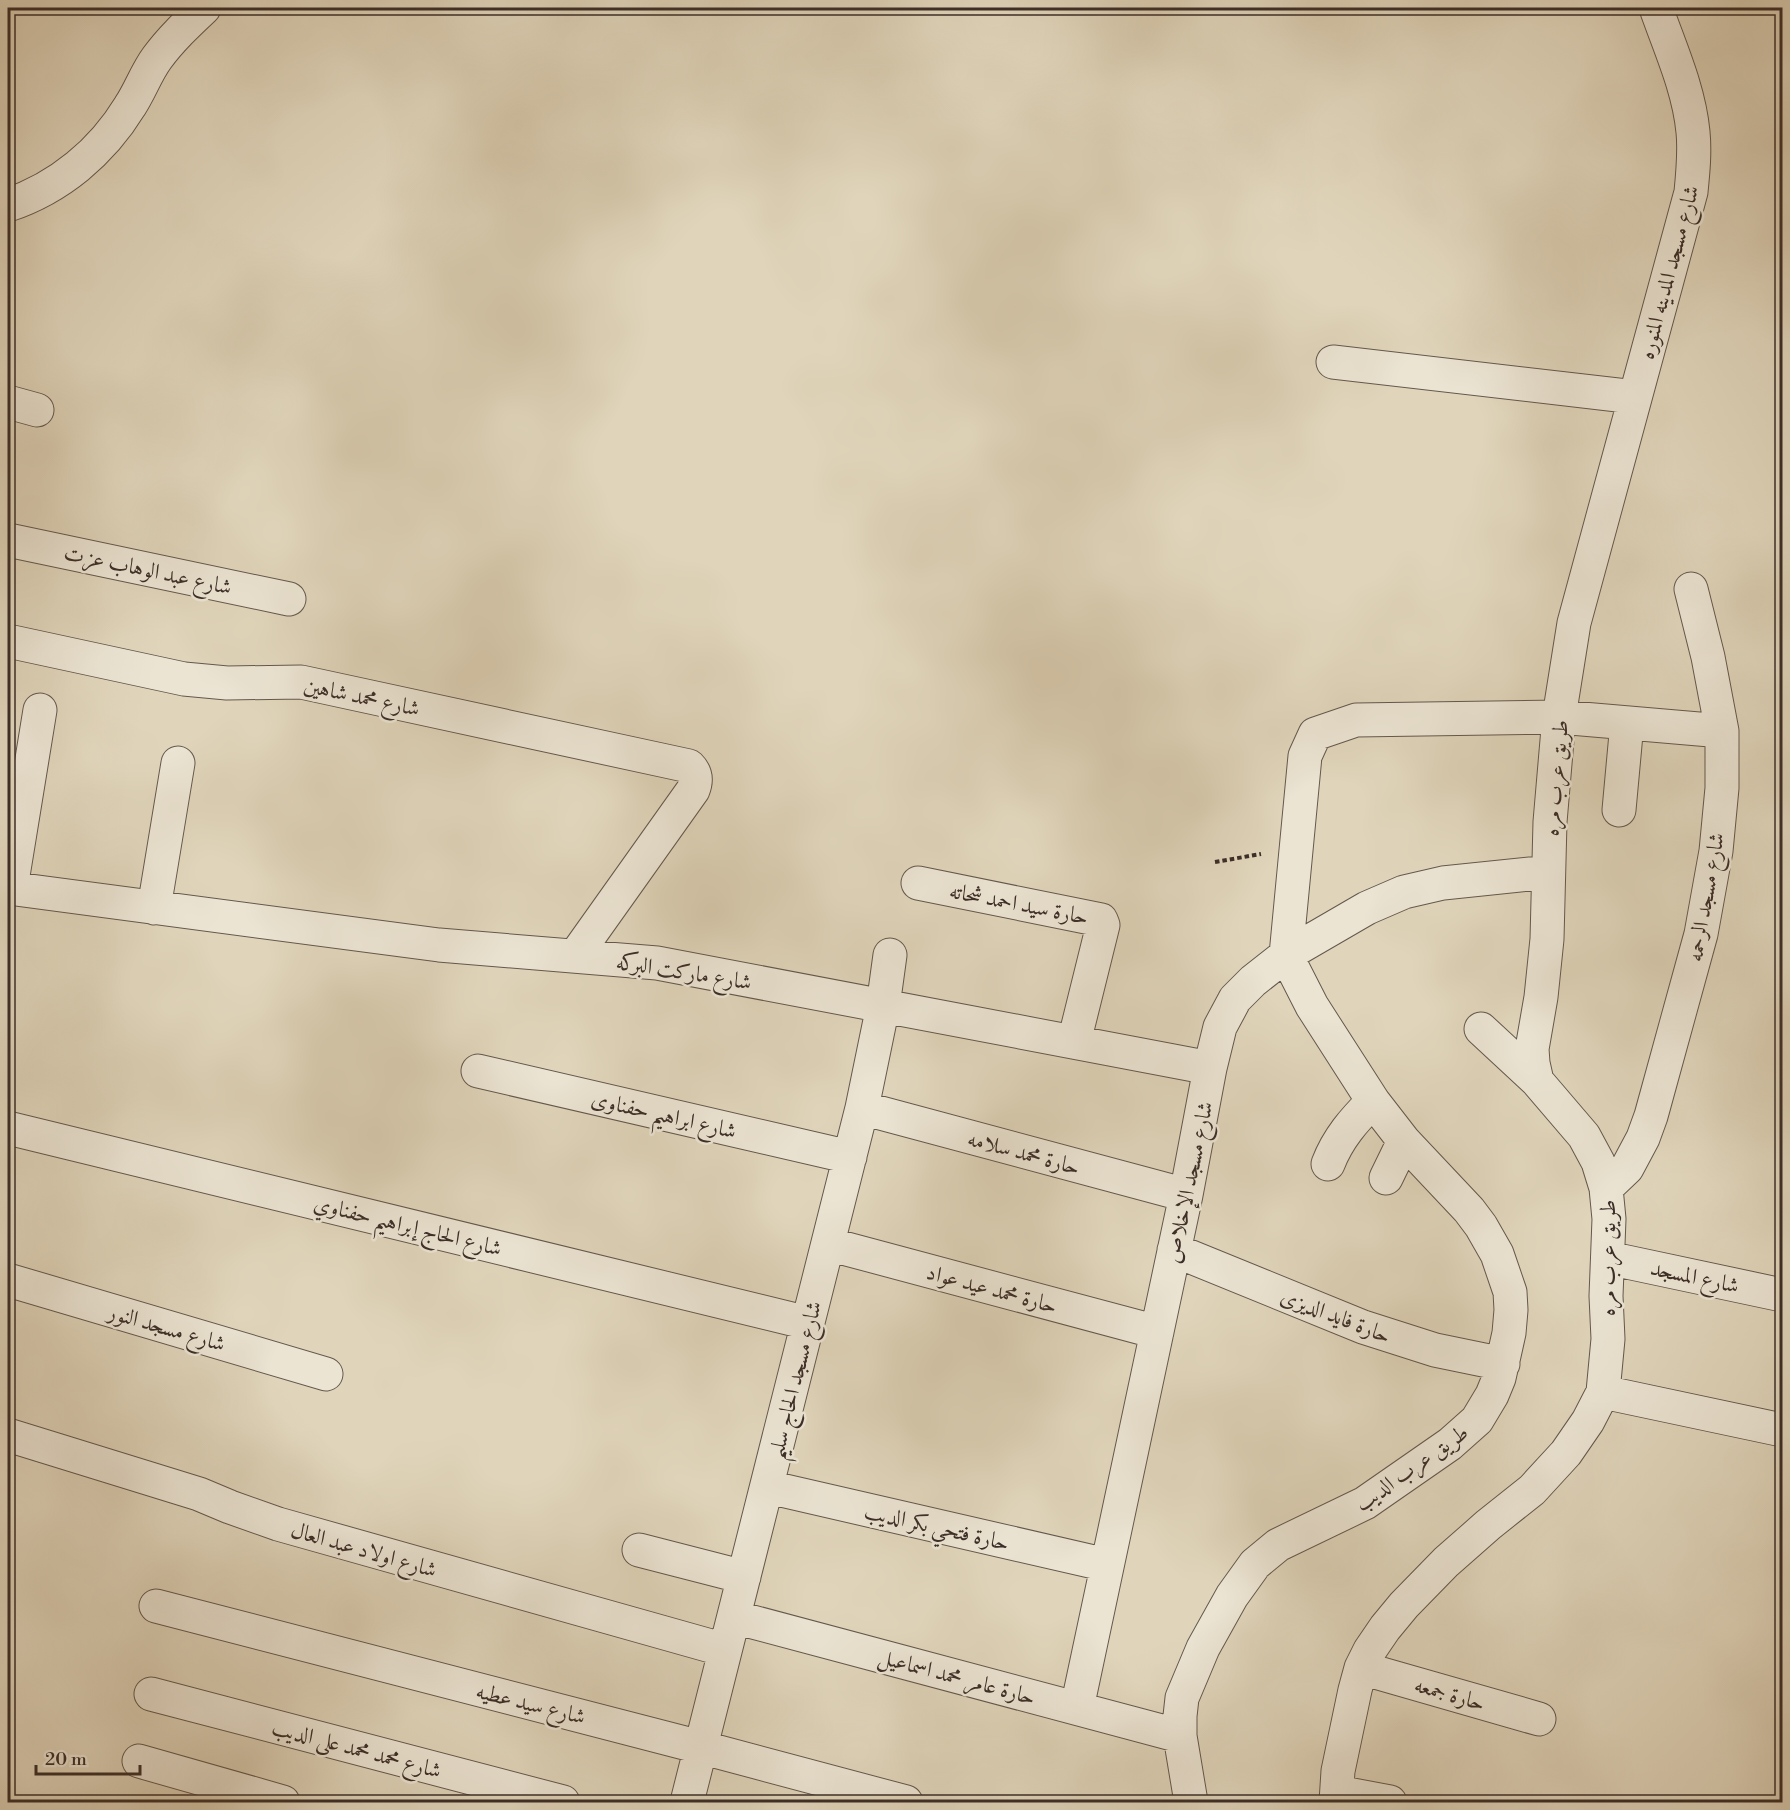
<svg xmlns="http://www.w3.org/2000/svg" width="1790" height="1810" font-family="'Libre Bodoni',Amiri,serif">
  <rect width="100%" height="100%" fill="#e0d5bb"/>
  <filter id="stains"><feTurbulence type="fractalNoise" baseFrequency=".00333" numOctaves="4"/><feColorMatrix values="0 0 0 0 .2 0 0 0 0 .09 0 0 0 0 .02 0 0 0 .5 -.17"/></filter>
  <radialGradient id="worn" r=".72"><stop offset=".6" stop-color="#630" stop-opacity="0"/><stop offset="1" stop-color="#630" stop-opacity=".3"/></radialGradient>
  <g fill="none" stroke-linecap="round" stroke-linejoin="round">
    <defs>
      <path id="minor" d="M8 205C59 188 102 152 130 106 140 91 146 73 157 58 171 39 187 24 204 8
        M1333 362 1635 397
        M8 402 37 410
        M8 540 289 599
        M8 641 184 679 227 683 301 682 689 766C696 773 697 780 693 790L575 956
        M1619 810 1627 723
        M918 883 1101 920 1103 925 1074 1042
        M8 888 439 945 657 963 1210 1068
        M11 888 40 710
        M154 908 178 763
        M1481 1029 1537 1081
        M478 1071 850 1157
        M862 1108 1186 1195
        M8 1128 808 1323
        M1328 1164C1338 1138 1354 1120 1373 1101
        M1386 1178 1404 1141
        M1606 1188 1627 1168 1643 1138 1651 1116 1701 934 1716 851 1722 788V731L1708 657 1691 589
        M828 1244 1157 1332
        M1174 1250 1363 1327 1435 1350 1503 1364
        M1608 1258 1782 1295
        M8 1280 326 1374
        M1603 1392 1782 1430
        M8 1435 199 1494 230 1507 278 1524 725 1650
        M768 1487 1107 1565
        M639 1550 744 1577
        M156 1606 700 1747 906 1802
        M734 1617 1180 1736
        M1361 1668 1539 1719
        M151 1694 563 1802
        M1077 1708 1186 1195 1210 1068 1220 1027 1235 999 1253 981 1286 955 1367 908 1404 892 1443 883 1548 872
        M139 1761 283 1802
        M1337 1792 1390 1802
        M687 1802 862 1108 883 1006 890 955
        M1191 1802 1180 1736V1716L1182 1698 1203 1648 1232 1596 1255 1564 1278 1545 1365 1503 1450 1444 1477 1420 1492 1395 1499 1378 1509 1333 1511 1310 1510 1292 1497 1254 1481 1226 1469 1210 1404 1141 1373 1101 1312 1006 1286 955 1305 756 1315 734 1356 720 1559 717 1722 731
        M1336 1802 1338 1771 1355 1690 1361 1668 1370 1650 1385 1628 1404 1605 1446 1562 1488 1525 1532 1490 1566 1453 1588 1421 1603 1392 1608 1339 1606 1296 1609 1219 1606 1188 1598 1162 1584 1136 1537 1081 1533 1063 1532 1049 1541 997 1547 939 1550 822 1559 717 1574 623 1691 192C1693 172 1695 152 1693 132 1689 89 1670 48 1656 8"/>
    </defs>
    <use href="#minor" stroke="#64584d" stroke-width="35"/>
    <path stroke="#3b2e28" stroke-width="4" stroke-dasharray="4.5 3" stroke-linecap="butt" d="M1215 862 1261 854"/>
    <use href="#minor" stroke="#ebe4d3" stroke-width="33"/>
  </g>
  <g text-anchor="middle" stroke-width="5" stroke-linejoin="round" paint-order="stroke">
    <g font-size="22" fill="#3b2e28" stroke="#ebe4d3">
      <text transform="translate(1668 272) rotate(-75)" y="8">شارع مسجد المدينه المنوره</text>
      <text transform="translate(148 569) rotate(12)" y="8">شارع عبد الوهاب عزت</text>
      <text transform="translate(362 696) rotate(12)" y="8">شارع محمد شاهين</text>
      <text transform="translate(1555 778) rotate(-85)" y="8">طريق عرب مره</text>
      <text transform="translate(1705 897) rotate(-80)" y="8">شارع مسجد الرحمه</text>
      <text transform="translate(1019 903) rotate(11)" y="8">حارة سيد احمد شحاته</text>
      <text transform="translate(684 971) rotate(9)" y="8">شارع ماركت البركه</text>
      <text transform="translate(664 1114) rotate(13)" y="8">شارع ابراهيم حفناوى</text>
      <text transform="translate(1024 1152) rotate(15)" y="8">حارة محمد سلامه</text>
      <text transform="translate(1188 1182) rotate(-78)" y="8">شارع مسجد الإخلاص</text>
      <text transform="translate(408 1225) rotate(14)" y="8">شارع الحاج إبراهيم حفناوي</text>
      <text transform="translate(1607 1258) rotate(-90)" y="8">طريق عرب مره</text>
      <text transform="translate(1695 1276) rotate(12)" y="8">شارع المسجد</text>
      <text transform="translate(992 1288) rotate(15)" y="8">حارة محمد عيد عواد</text>
      <text transform="translate(1336 1315) rotate(21)" y="8">حارة فايد الديزى</text>
      <text transform="translate(167 1327) rotate(16)" y="8">شارع مسجد النور</text>
      <text transform="translate(794 1380) rotate(-76)" y="8">شارع مسجد الحاج سليم</text>
      <text transform="translate(1411 1467) rotate(-35)" y="8">طريق عرب الديب</text>
      <text transform="translate(937 1526) rotate(13)" y="8">حارة فتحي بكر الديب</text>
      <text transform="translate(364 1549) rotate(16)" y="8">شارع اولاد عبد العال</text>
      <text transform="translate(957 1676) rotate(15)" y="8">حارة عامر محمد اسماعيل</text>
      <text transform="translate(1450 1693) rotate(16)" y="8">حارة جمعه</text>
      <text transform="translate(531 1703) rotate(14)" y="8">شارع سيد عطيه</text>
      <text transform="translate(357 1748) rotate(15)" y="8">شارع محمد محمد على الديب</text>
    </g>
  </g>
  <rect width="1790" height="1810" fill="none" stroke="#e0d5bb" stroke-width="30"/>
  <rect x="9" y="9" width="1772" height="1792" fill="none" stroke="#3b2e28" stroke-width="3"/>
  <rect x="15" y="15" width="1760" height="1780" fill="none" stroke="#3b2e28" stroke-width="1.5"/>
  <path d="M36 1765v9h104v-9" fill="none" stroke="#3b2e28" stroke-width="3"/>
  <text x="45" y="1765" font-size="18" fill="#3b2e28" stroke="#ebe4d3" stroke-width="4.5" paint-order="stroke">20 m</text>
  <rect width="100%" height="100%" filter="url(#stains)"/>
  <rect width="100%" height="100%" fill="url(#worn)"/>
</svg>
